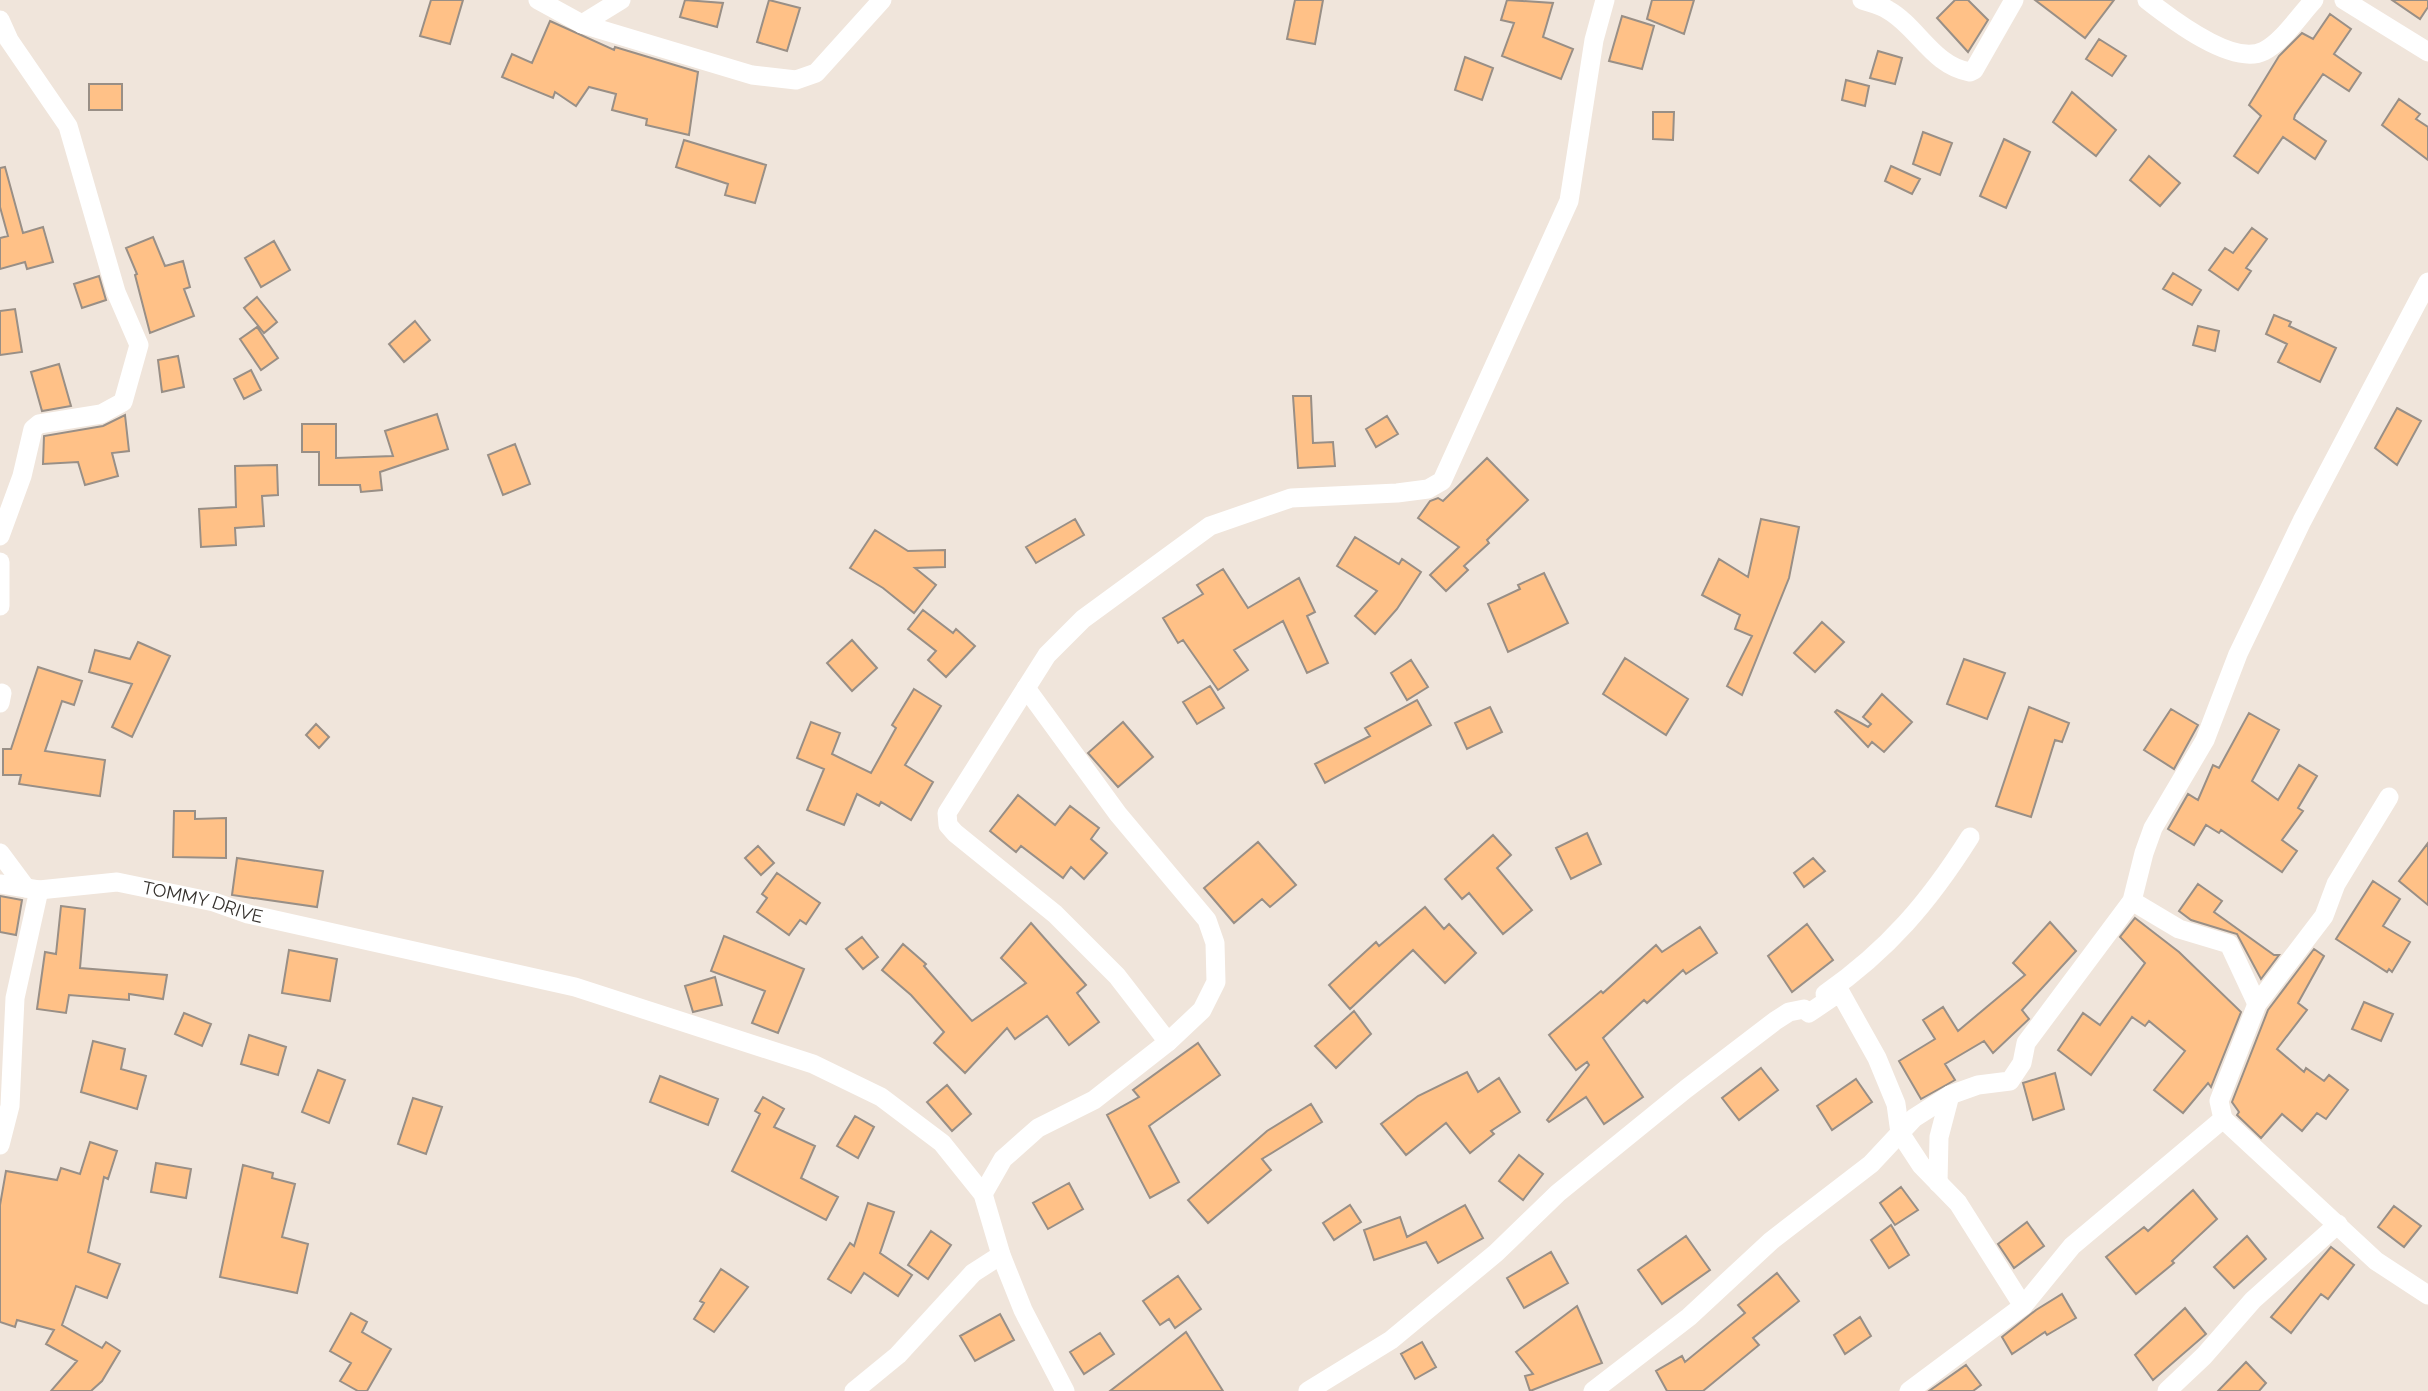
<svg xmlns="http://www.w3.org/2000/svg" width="2428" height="1391" font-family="Raleway,sans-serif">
  <rect width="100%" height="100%" fill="#f0e5db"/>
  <path fill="#ffc187" stroke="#998f86" stroke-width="2" d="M431 0H463L450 44 420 36Z
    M685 0 723 3 717 27 680 17Z
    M769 0 800 8 787 51 757 42Z
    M1295 0H1323L1315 44 1287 39Z
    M1507 0 1553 3 1543 37 1573 49 1561 79 1502 56 1514 23 1501 20Z
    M1652 0H1694L1684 34 1647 19Z
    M1955 0H1968L1988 20 1968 52 1937 18Z
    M2035 0H2114L2085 38Z
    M2392 0H2428V7L2420 19Z
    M2330 14 2351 29 2334 54 2361 73 2349 91 2323 74 2295 115 2294 119 2326 141 2315 159 2283 137 2258 173 2234 156 2261 116 2249 105 2279 56 2302 33 2313 39Z
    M1622 16 1654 26 1642 69 1609 61Z
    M550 21 614 50 615 47 698 72 689 135 646 125 647 119 612 110 616 94 589 87 576 106 555 92 553 98 502 77 512 54 532 63Z
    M2099 39 2126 56 2112 76 2086 59Z
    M1878 51 1902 58 1895 84 1870 78Z
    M1465 57 1493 68 1482 100 1455 90Z
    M1846 80 1869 86 1865 106 1842 100Z
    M89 84H122V110H89Z
    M2072 92 2116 130 2096 156 2053 122Z
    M2399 99 2420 114 2416 119 2428 127V160L2382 125Z
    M1653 112H1674L1673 140 1653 139Z
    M1923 132 1952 143 1940 175 1913 164Z
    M2004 139 2030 152 2006 208 1980 196Z
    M684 140 766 165 755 203 725 195 728 184 676 167Z
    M2149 156 2180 183 2160 206 2130 180Z
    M1891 166 1920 179 1912 194 1885 181Z
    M5 167 23 233 43 227 53 262 27 269 25 262 0 269V238L8 236 0 207V168Z
    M2252 228 2267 239 2246 268 2251 271 2238 290 2209 270 2225 248 2233 253Z
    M153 237 165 266 183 261 190 287 184 289 194 316 150 333 135 275 137 274 126 248Z
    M274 241 290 270 261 287 245 258Z
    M2173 273 2201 290 2192 305 2163 289Z
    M99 276 106 300 82 308 74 284Z
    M257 297 277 322 264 333 244 308Z
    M15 309 22 352 0 355V311Z
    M2274 315 2291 322 2289 326 2336 348 2320 382 2278 362 2287 344 2266 334Z
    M415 321 430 340 404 362 389 344Z
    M2198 326 2219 331 2215 351 2193 345Z
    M257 327 278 358 261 370 240 339Z
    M178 356 184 387 162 392 158 360Z
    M59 364 71 406 42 411 31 372Z
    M251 370 261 390 244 399 234 379Z
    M1293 396H1311L1313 443 1333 442 1335 466 1298 468Z
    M2397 408 2421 421 2397 465 2375 448Z
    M437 414 448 449 380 472 382 490 361 492 360 485H319V452H302V424H336V458L393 456 385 431Z
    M125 415 129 451 112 453 118 476 85 485 78 462 43 464 44 436 103 426Z
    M1387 416 1398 434 1376 447 1366 429Z
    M515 444 530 484 503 495 488 455Z
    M1487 458 1528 500 1487 540 1489 543 1464 566 1468 570 1446 591 1430 575 1459 547 1418 518 1430 501 1438 498 1443 501Z
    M277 465 278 495 262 496 264 526 235 528 236 545 201 547 199 509 236 507 235 466Z
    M1075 519 1084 535 1036 563 1026 547Z
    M1761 519 1799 527 1789 578 1742 695 1727 686 1752 636 1735 629 1740 615 1702 595 1719 559 1748 577Z
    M875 530 908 551 945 550V567L915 568 936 585 914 613 883 588 850 568Z
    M1355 537 1399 564 1402 559 1421 572 1397 609 1375 634 1355 616 1377 591 1337 566Z
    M1223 569 1248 608 1299 578 1315 612 1307 616 1328 663 1307 673 1283 621 1234 650 1248 670 1218 690 1183 640 1178 643 1163 618 1203 594 1197 585Z
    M1544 573 1568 623 1508 652 1488 604 1520 589 1518 585Z
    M923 610 953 633 956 629 975 646 946 677 928 660 936 651 908 629Z
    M1822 622 1844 642 1815 672 1794 653Z
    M852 640 877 668 852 691 827 663Z
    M138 642 170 656 132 737 112 727 132 684 89 672 95 650 130 659Z
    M1625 658 1688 699 1666 735 1603 694Z
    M1964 659 2005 673 1987 719 1947 704Z
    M1411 660 1428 687 1407 700 1391 673Z
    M38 667 82 681 74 705 62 701 45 751 105 760 100 796 19 784 21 775H3V749H11Z
    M1210 686 1224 708 1197 724 1183 702Z
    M914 689 941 706 905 765 933 782 911 820 881 802 879 806 857 794 844 825 807 810 824 769 797 758 811 722 840 733 832 754 871 773 896 728 892 725Z
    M1882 694 1912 722 1884 752 1872 742 1868 747 1835 712 1837 710 1868 727 1871 724 1863 717Z
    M1417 700 1431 725 1325 783 1315 764 1370 736 1365 728Z
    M1490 707 1502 732 1467 749 1455 723Z
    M2029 707 2069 723 2062 742 2055 740 2031 817 1996 806Z
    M2171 709 2198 725 2174 769 2144 750Z
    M2249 713 2279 730 2252 781 2278 800 2299 765 2317 776 2298 808 2303 811 2282 840 2297 851 2282 872 2221 830 2219 833 2206 825 2194 845 2168 829 2188 794 2198 800 2213 765 2219 768Z
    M1123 722 1153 757 1118 787 1088 753Z
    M316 724 329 737 319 748 306 735Z
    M1018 795 1055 825 1070 806 1099 828 1091 839 1107 853 1084 879 1071 867 1063 878 1021 846 1016 852 990 831Z
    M174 811H195V819L226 818V858L173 857Z
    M1587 833 1601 864 1571 879 1556 848Z
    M1493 835 1511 855 1497 868 1532 910 1503 934 1469 893 1462 899 1445 879Z
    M1258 842 1296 885 1270 907 1262 899 1234 923 1204 888Z
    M2428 843V905L2399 881Z
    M758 846 774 863 761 875 745 858Z
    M237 858 323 871 317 907 232 895Z
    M1813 858 1825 871 1804 887 1794 873Z
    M777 873 820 903 806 924 800 920 789 935 757 912 767 898 762 894Z
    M2373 881 2400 899 2383 926 2410 942 2392 972 2389 969 2387 972 2336 939Z
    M2198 884 2222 901 2214 912 2274 955H2279L2261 979 2237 934 2191 920 2179 911Z
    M0 896 22 900 16 935 0 932Z
    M61 906 85 909 80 968 167 975 163 999 129 994V1000L69 995 66 1013 37 1009 45 952 56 954Z
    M1425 907 1444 929 1449 924 1476 953 1445 983 1413 950 1350 1009 1329 985 1376 942 1379 946Z
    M2135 918 2179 952 2241 1012 2211 1087 2208 1083 2183 1113 2154 1090 2185 1051 2149 1021 2145 1026 2132 1017 2091 1075 2058 1050 2083 1013 2100 1025 2145 963 2120 937Z
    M2050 922 2076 951 2022 1010 2029 1019 1993 1053 1984 1041 1945 1064 1955 1080 1921 1099 1899 1061 1935 1039 1923 1020 1943 1007 1958 1031 2025 975 2013 963Z
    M1031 923 1086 985 1077 993 1099 1022 1069 1045 1047 1016 1015 1039 1007 1028 965 1073 934 1043 944 1032 911 995 882 970 903 944 926 964 924 966 972 1021 1026 983 1001 958Z
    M1807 924 1833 960 1792 992 1768 956Z
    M1700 927 1717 953 1686 974 1683 970 1647 1003 1644 1000 1603 1038 1643 1097 1604 1124 1586 1097 1549 1122 1547 1120 1589 1065 1587 1062 1576 1070 1549 1035 1601 991 1603 993 1656 945 1662 952Z
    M724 936 804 969 778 1033 752 1023 765 991 711 971Z
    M862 937 878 957 863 969 846 949Z
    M2314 949 2324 956 2298 1003 2307 1010 2277 1049 2304 1072 2306 1068 2324 1081 2329 1075 2348 1090 2326 1119 2317 1113 2302 1131 2282 1114 2261 1138 2237 1115 2239 1112 2232 1102 2268 1010Z
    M289 950 337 959 330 1001 282 993Z
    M715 977 722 1005 693 1012 685 986Z
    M2364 1002 2393 1014 2381 1041 2352 1029Z
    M1354 1011 1371 1034 1336 1068 1315 1046Z
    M184 1013 211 1024 202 1046 175 1034Z
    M249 1035 286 1047 278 1075 241 1064Z
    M93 1041 125 1049 121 1069 146 1076 137 1109 81 1092Z
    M1198 1043 1220 1075 1149 1126 1179 1182 1150 1198 1107 1115 1139 1097 1133 1090Z
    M1761 1068 1778 1090 1739 1120 1722 1098Z
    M318 1070 345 1080 329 1123 302 1112Z
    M1467 1072 1478 1092 1499 1078 1520 1112 1491 1131 1494 1134 1470 1153 1446 1123 1406 1155 1381 1124 1418 1096Z
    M2055 1073 2064 1109 2033 1120 2023 1083Z
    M660 1076 718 1099 708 1125 650 1102Z
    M1856 1079 1872 1102 1832 1130 1817 1106Z
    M947 1085 971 1114 952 1131 927 1102Z
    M763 1097 784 1109 774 1127 815 1146 801 1178 838 1197 826 1220 732 1171 760 1114 755 1111Z
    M413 1098 442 1107 426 1154 398 1144Z
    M1311 1104 1322 1122 1262 1159 1271 1170 1208 1223 1188 1200 1267 1131Z
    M855 1116 874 1127 858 1158 837 1146Z
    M90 1142 117 1151 108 1179 104 1177 88 1252 120 1264 107 1298 76 1286 62 1325 102 1348 106 1342 120 1351 102 1381 91 1391H51L77 1361 46 1344 54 1330 17 1320 15 1327 0 1322V1205L6 1171 57 1180 61 1168 80 1174Z
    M1519 1155 1543 1174 1523 1200 1499 1181Z
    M156 1163 191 1169 186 1198 151 1192Z
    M243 1165 273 1173 272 1178 295 1184 282 1237 308 1244 297 1293 220 1277Z
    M1069 1183 1083 1209 1048 1229 1033 1203Z
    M1901 1187 1918 1210 1895 1225 1880 1203Z
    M2193 1190 2217 1219 2172 1261 2174 1263 2136 1294 2106 1257 2144 1227 2148 1231Z
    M868 1203 894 1212 880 1253 912 1275 898 1296 864 1273 851 1293 828 1279 850 1243 854 1246Z
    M1350 1205 1361 1222 1334 1240 1323 1223Z
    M1465 1205 1483 1238 1438 1263 1426 1242 1374 1260 1364 1230 1400 1217 1407 1237Z
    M2394 1206 2421 1226 2404 1247 2378 1227Z
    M2027 1222 2044 1246 2014 1268 1998 1244Z
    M1891 1225 1909 1255 1889 1268 1871 1240Z
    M931 1231 951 1245 928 1279 908 1265Z
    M1686 1236 1710 1270 1662 1304 1638 1270Z
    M2247 1236 2266 1259 2234 1288 2214 1267Z
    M2331 1247 2354 1265 2328 1299 2321 1294 2291 1333 2271 1317Z
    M1551 1252 1568 1283 1524 1308 1507 1278Z
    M721 1269 748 1287 714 1332 694 1319 704 1303 700 1301Z
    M1777 1273 1799 1301 1753 1338 1759 1345 1703 1391H1667L1656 1371 1682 1356 1685 1362 1745 1313 1738 1305Z
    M1178 1276 1201 1309 1175 1328 1169 1319 1160 1325 1143 1301Z
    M2062 1294 2076 1318 2047 1335 2045 1332 2012 1354 2002 1337 2036 1310Z
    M1577 1306 1602 1363 1530 1391 1525 1376 1533 1374 1516 1352Z
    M2185 1308 2206 1334 2153 1380 2135 1355Z
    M351 1313 367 1322 362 1332 391 1349 367 1391H358L340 1381 351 1363 330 1351Z
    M1000 1314 1014 1340 975 1361 960 1336Z
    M1860 1317 1871 1336 1845 1354 1834 1335Z
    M1186 1332 1223 1391H1110L1158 1354Z
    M1100 1333 1114 1354 1084 1374 1070 1352Z
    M1422 1342 1436 1367 1415 1379 1401 1354Z
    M2246 1362 2266 1383 2259 1391H2218Z
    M1966 1365 1981 1385 1973 1391H1929Z"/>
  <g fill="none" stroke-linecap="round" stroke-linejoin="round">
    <g stroke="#fff" stroke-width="19">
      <path d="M538 0 582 24 752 75 796 80 816 73 882 0"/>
      <path d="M1862 0C1871 3 1881 5 1888 10 1918 27 1933 66 1970 72L1974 70 2014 0"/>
      <path d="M2147 0C2170 18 2233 67 2264 51 2283 41 2299 16 2314 0"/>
      <path d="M2344 0 2428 52"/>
      <path d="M0 20 9 40 68 126 116 292 139 345 123 402 101 414 39 424 33 429 22 476 0 536"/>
      <path d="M582 24 621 0"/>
      <path d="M0 562V606"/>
      <path d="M0 703 2 693"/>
      <path d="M0 853 26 888"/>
      <path id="s1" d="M0 884 39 890 117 882 214 902 248 914 575 987 813 1064 881 1097 942 1143 983 1194 1001 1255 1023 1310 1065 1391"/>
      <path d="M2132 901 2179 929 2229 944 2257 1004"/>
      <path d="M1825 994C1888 950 1929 902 1970 837"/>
      <path d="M1168 1042 1117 976 1055 914 955 833 948 825 947 813 1047 655 1083 619 1210 526 1291 498 1397 493 1428 489 1442 481 1569 201 1594 40 1605 0"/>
      <path d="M2223 1119 2376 1261 2428 1295"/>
      <path d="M0 1145 10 1106 15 998 39 890"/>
      <path d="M1938 1183 1939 1137 1950 1095"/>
      <path d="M983 1194 1003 1159 1038 1128 1094 1100 1168 1042 1202 1010 1216 982 1215 943 1207 920 1118 814 1026 688"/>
      <path d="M854 1391 898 1355 973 1273 1001 1255"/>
      <path d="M1308 1391 1391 1340 1496 1253 1558 1193 1686 1089 1775 1021 1789 1012 1804 1009 1809 1013 1840 992 1877 1058 1896 1104 1900 1133 1921 1165 1958 1203 2023 1306"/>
      <path d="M1593 1391 1689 1317 1771 1241 1871 1164 1914 1118 1950 1095 1978 1085 2010 1081 2022 1063 2026 1043 2132 901 2144 853 2153 828 2205 740 2238 654 2302 521 2428 282"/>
      <path d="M1909 1391 2023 1306 2072 1246 2223 1119 2219 1101 2257 1004 2324 916 2336 884 2389 797"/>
      <path d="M2167 1391 2204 1356 2253 1300 2338 1224"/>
    </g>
  </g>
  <g text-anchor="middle" stroke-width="6" stroke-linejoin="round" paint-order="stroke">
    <g font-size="18" fill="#34302c" stroke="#fff">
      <text dy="6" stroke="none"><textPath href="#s1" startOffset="206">TOMMY DRIVE</textPath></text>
    </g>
  </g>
</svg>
